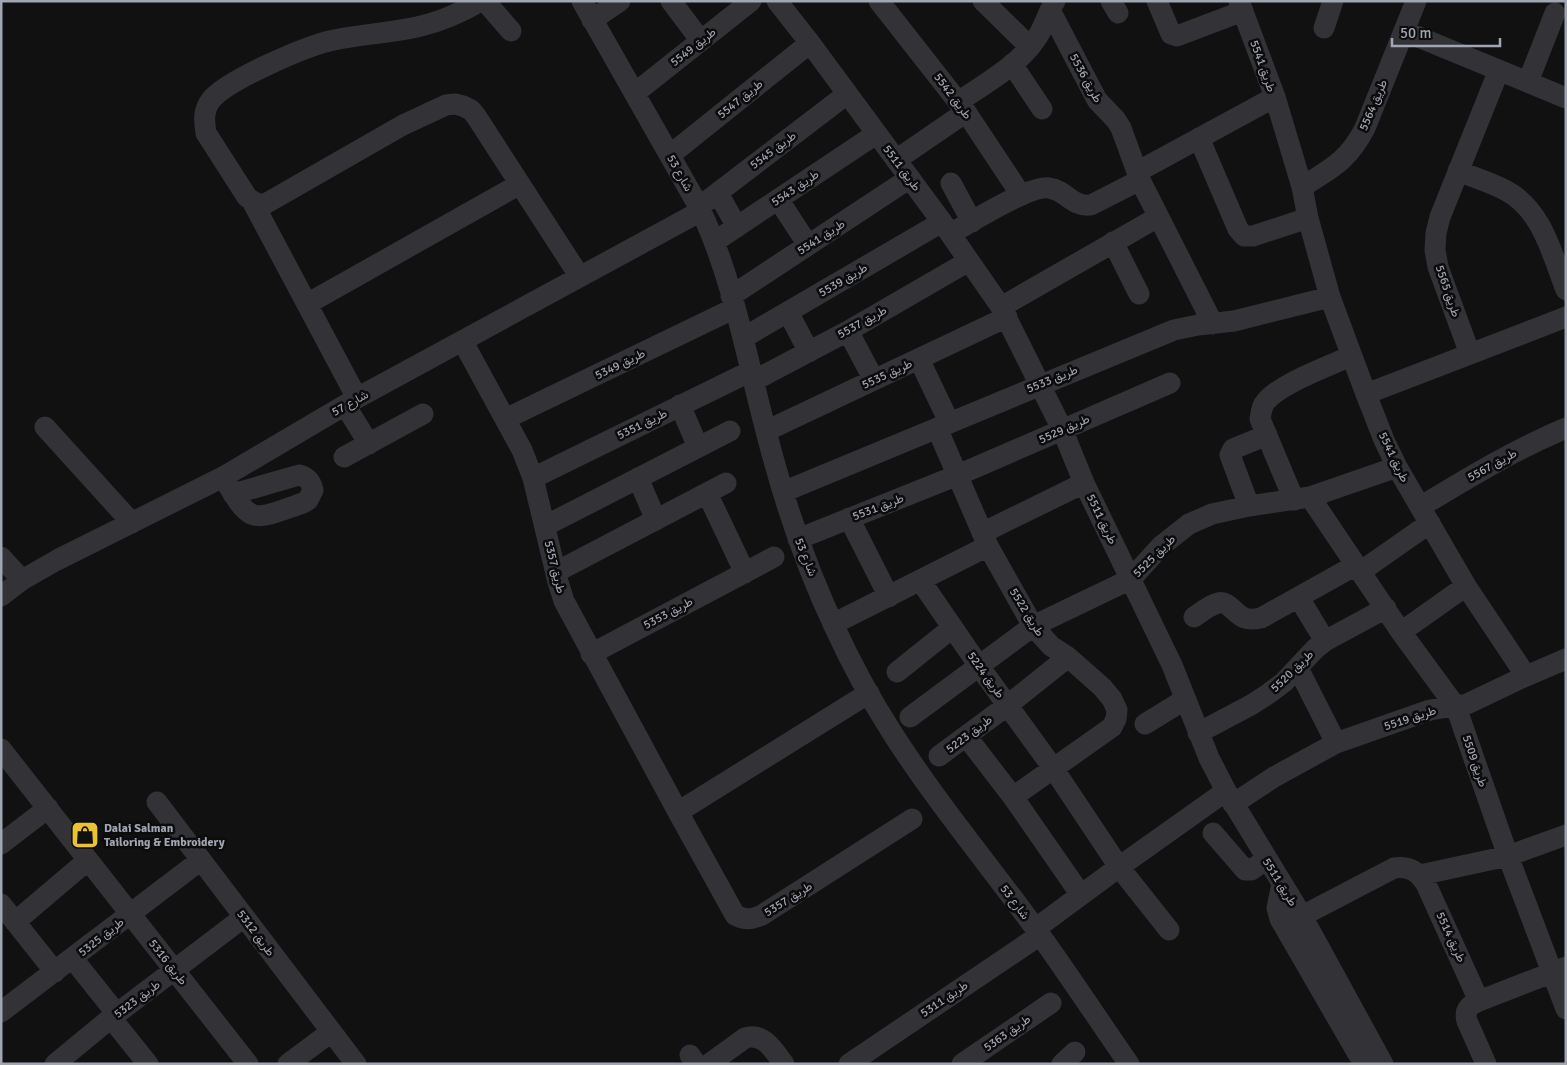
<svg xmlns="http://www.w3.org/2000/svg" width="1567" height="1065" font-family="Signika,Vazirmatn,sans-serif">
  <rect width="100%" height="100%" fill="#111112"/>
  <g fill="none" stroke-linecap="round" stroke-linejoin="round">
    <path stroke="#323237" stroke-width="21" d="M481 1C462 12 443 21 421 26 393 33 363 34 334 40 308 45 227 80 211 100 203 110 204 121 206 133L247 197C253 202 257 204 265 204L403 125 446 105 455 104 463 106 471 110 476 116 580 277
      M485 1 511 31
      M582 1 699 207C733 277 746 356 766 431 783 498 805 565 835 628 851 663 870 698 891 731 936 802 991 867 1040 935 1071 978 1099 1021 1129 1064
      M671 1 701 41
      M777 1 810 43 942 222 1001 307 1062 429 1084 483 1172 665 1209 758 1226 791 1302 916 1383 1064
      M879 1 966 112 1021 195
      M983 1 1030 47
      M1111 1 1118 13
      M1157 1 1171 34 1177 36 1243 11
      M1239 1 1275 97 1302 187 1308 218 1330 297 1366 394 1384 440 1397 467 1466 586 1526 676
      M1050 10 1097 100 1116 120 1121 128 1140 180 1213 324
      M592 20 620 1
      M1324 28 1333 1
      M1404 31 1566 98
      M1012 64 1042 109
      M1528 82 1555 13
      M635 93 751 1
      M958 102C983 85 1019 65 1036 39 1044 28 1047 14 1055 1
      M1199 138 1238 229 1244 236H1253L1308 218
      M670 155 810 43
      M896 160 966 112
      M1458 171C1473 177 1490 182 1505 190 1542 209 1552 254 1566 290
      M1137 172 1275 97
      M951 183 972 222
      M1302 187C1332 168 1348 161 1365 128L1416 1
      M718 193 737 227
      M778 199 808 245
      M252 201 357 398
      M699 207 847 94
      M950 234C970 223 1029 185 1049 188 1066 190 1073 208 1091 205L1140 180
      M714 242 876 134
      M1113 242 1139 294
      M731 296 910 178
      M307 304 520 184
      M1001 307 1158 217
      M788 312 809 352
      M848 331 874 380
      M743 338 942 222
      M463 342 522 450 533 478 558 582 564 601 678 812 735 915C745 920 751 920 762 915L912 819
      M1470 354 1438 267 1435 250 1436 233 1440 217 1499 70
      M919 359 949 422
      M753 381 848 331 969 261
      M1366 394 1566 317
      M345 405 369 444
      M680 405 698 447
      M505 419 735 308
      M45 427 132 523
      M937 428 988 546 1033 626 1051 646 1068 657 1102 687 1112 699 1117 710 1116 719 1112 727 1013 797
      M766 431 1007 317
      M344 457 423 414
      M223 477C252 526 251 521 303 503L308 500 313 490C311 481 307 477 299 475L233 494
      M533 478 751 371
      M638 478 656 520
      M783 492 1174 330 1198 325 1234 321 1330 297
      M707 493 745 573
      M1310 497 1401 632 1456 707 1508 856 1566 1009
      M1294 500 1260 419C1261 414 1261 409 1264 404 1276 385 1329 366 1351 356
      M1249 506 1230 455 1233 449 1267 435
      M1420 507C1468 478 1514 450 1566 428
      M849 518 889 597
      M545 526 730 431
      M982 533 1084 483
      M798 539 958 475 1170 383
      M1 557 22 580
      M556 572 726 483
      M1360 572 1430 523
      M920 580 979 666 1053 768 1119 867 1169 930
      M1 596 22 580 57 560 223 477 357 398 701 211
      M1299 598 1325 641
      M1194 617C1201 612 1210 605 1218 603 1229 600 1235 615 1245 618 1250 620 1256 619 1261 618L1356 565
      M833 624 988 546
      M1401 632 1466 586
      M591 654 774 557
      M1298 668 1336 743
      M897 672 952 628
      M910 717 1033 626 1131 579 1161 546 1189 524 1212 514 1249 506 1310 497 1397 467
      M1145 724 1184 700
      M1198 733 1251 705 1268 694 1284 682 1315 649 1325 641 1386 608
      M966 736 1013 797 1081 895
      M1 749 248 1064
      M939 756 1008 705 1068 657
      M157 802 356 1064
      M1233 804 1274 777 1336 743 1430 710 1467 704 1526 676 1566 659
      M678 812 869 693
      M1213 833 1245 870H1251L1267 859
      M1 844 48 808
      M1420 875 1508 856 1566 835
      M1282 884 1277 908 1280 919 1358 1054 1362 1059 1371 1064
      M1 904 55 972
      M1302 916 1394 868C1409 866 1418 871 1426 884L1479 1001
      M15 922 88 860
      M1035 929 1119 867 1226 791
      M73 959 117 1014
      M1 1012 201 860
      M111 1018 148 1064
      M690 1055 696 1064
      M55 1064 111 1018 244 917
      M288 1064 331 1032
      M709 1064 745 1038C764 1032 774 1051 784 1064
      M849 1064 1040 935
      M962 1064 1051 1003
      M1062 1064 1075 1052
      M1486 1064 1467 1021C1464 1010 1469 1005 1479 1001L1566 967"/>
  </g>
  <defs>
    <symbol id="shop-square" viewBox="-11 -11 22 22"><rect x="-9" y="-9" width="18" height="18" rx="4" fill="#e9c331" stroke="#0c0c0d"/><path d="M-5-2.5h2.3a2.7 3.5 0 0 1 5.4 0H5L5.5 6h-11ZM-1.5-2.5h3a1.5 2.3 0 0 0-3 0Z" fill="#111"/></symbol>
  </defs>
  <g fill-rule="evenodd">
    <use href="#shop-square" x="69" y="819" width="32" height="32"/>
  </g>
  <g text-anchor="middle" stroke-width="5" stroke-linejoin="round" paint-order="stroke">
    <g font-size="12" fill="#a2a5b2" stroke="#0c0c0d">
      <text transform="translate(693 47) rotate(-38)" y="4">طريق 5549</text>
      <text transform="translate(1263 66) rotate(70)" y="4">طريق 5541</text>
      <text transform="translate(1086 78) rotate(61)" y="4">طريق 5536</text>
      <text transform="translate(953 96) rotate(53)" y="4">طريق 5542</text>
      <text transform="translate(740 99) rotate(-39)" y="4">طريق 5547</text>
      <text transform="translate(1373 105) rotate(-67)" y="4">طريق 5564</text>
      <text transform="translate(773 150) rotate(-37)" y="4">طريق 5545</text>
      <text transform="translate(902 168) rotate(53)" y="4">طريق 5511</text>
      <text transform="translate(680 173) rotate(61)" y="4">شارع 53</text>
      <text transform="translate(795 188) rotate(-34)" y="4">طريق 5543</text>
      <text transform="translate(821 237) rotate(-33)" y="4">طريق 5541</text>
      <text transform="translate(843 280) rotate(-30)" y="4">طريق 5539</text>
      <text transform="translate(1448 291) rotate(71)" y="4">طريق 5565</text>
      <text transform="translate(862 322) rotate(-29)" y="4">طريق 5537</text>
      <text transform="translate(620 364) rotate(-26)" y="4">طريق 5349</text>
      <text transform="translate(887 374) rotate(-25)" y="4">طريق 5535</text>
      <text transform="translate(1052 379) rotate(-22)" y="4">طريق 5533</text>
      <text transform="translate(350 403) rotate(-29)" y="4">شارع 57</text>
      <text transform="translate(642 424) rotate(-26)" y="4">طريق 5351</text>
      <text transform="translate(1064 429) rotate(-24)" y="4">طريق 5529</text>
      <text transform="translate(1394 457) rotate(64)" y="4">طريق 5541</text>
      <text transform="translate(1492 465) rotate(-29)" y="4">طريق 5567</text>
      <text transform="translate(878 507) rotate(-21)" y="4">طريق 5531</text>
      <text transform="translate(1102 519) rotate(64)" y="4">طريق 5511</text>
      <text transform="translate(1154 556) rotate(-45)" y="4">طريق 5525</text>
      <text transform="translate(806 557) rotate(68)" y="4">شارع 53</text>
      <text transform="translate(555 567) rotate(76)" y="4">طريق 5357</text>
      <text transform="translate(1027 612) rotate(58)" y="4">طريق 5522</text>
      <text transform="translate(668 613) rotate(-28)" y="4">طريق 5353</text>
      <text transform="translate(1292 671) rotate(-44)" y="4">طريق 5520</text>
      <text transform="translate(986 675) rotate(54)" y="4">طريق 5224</text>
      <text transform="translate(1410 718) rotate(-18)" y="4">طريق 5519</text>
      <text transform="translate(969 734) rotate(-37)" y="4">طريق 5223</text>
      <text transform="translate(1475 761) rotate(71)" y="4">طريق 5509</text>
      <text transform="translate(1280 882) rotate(58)" y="4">طريق 5511</text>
      <text transform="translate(788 899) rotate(-32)" y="4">طريق 5357</text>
      <text transform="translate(1015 902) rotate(53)" y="4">شارع 53</text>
      <text transform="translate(256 933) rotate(53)" y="4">طريق 5312</text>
      <text transform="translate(101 937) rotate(-38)" y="4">طريق 5325</text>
      <text transform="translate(1451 937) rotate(65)" y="4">طريق 5514</text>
      <text transform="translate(168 962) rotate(52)" y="4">طريق 5316</text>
      <text transform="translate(137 999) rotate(-37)" y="4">طريق 5323</text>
      <text transform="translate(944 999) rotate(-34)" y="4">طريق 5311</text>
      <text transform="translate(1007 1033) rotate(-35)" y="4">طريق 5363</text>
    </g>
    <g font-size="12" font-weight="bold" fill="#a2a5b2" stroke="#0c0c0d" text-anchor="start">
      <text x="104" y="832">Dalai Salman<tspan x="104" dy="14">Tailoring &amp; Embroidery</tspan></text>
    </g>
  </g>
  <rect width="1567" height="1065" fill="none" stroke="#a2a5b2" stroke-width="5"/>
  <path d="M1392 38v8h108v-8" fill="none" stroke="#a2a5b2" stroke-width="2.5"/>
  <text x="1400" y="38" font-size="15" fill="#a2a5b2" stroke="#0c0c0d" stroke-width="4" paint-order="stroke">50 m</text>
</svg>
